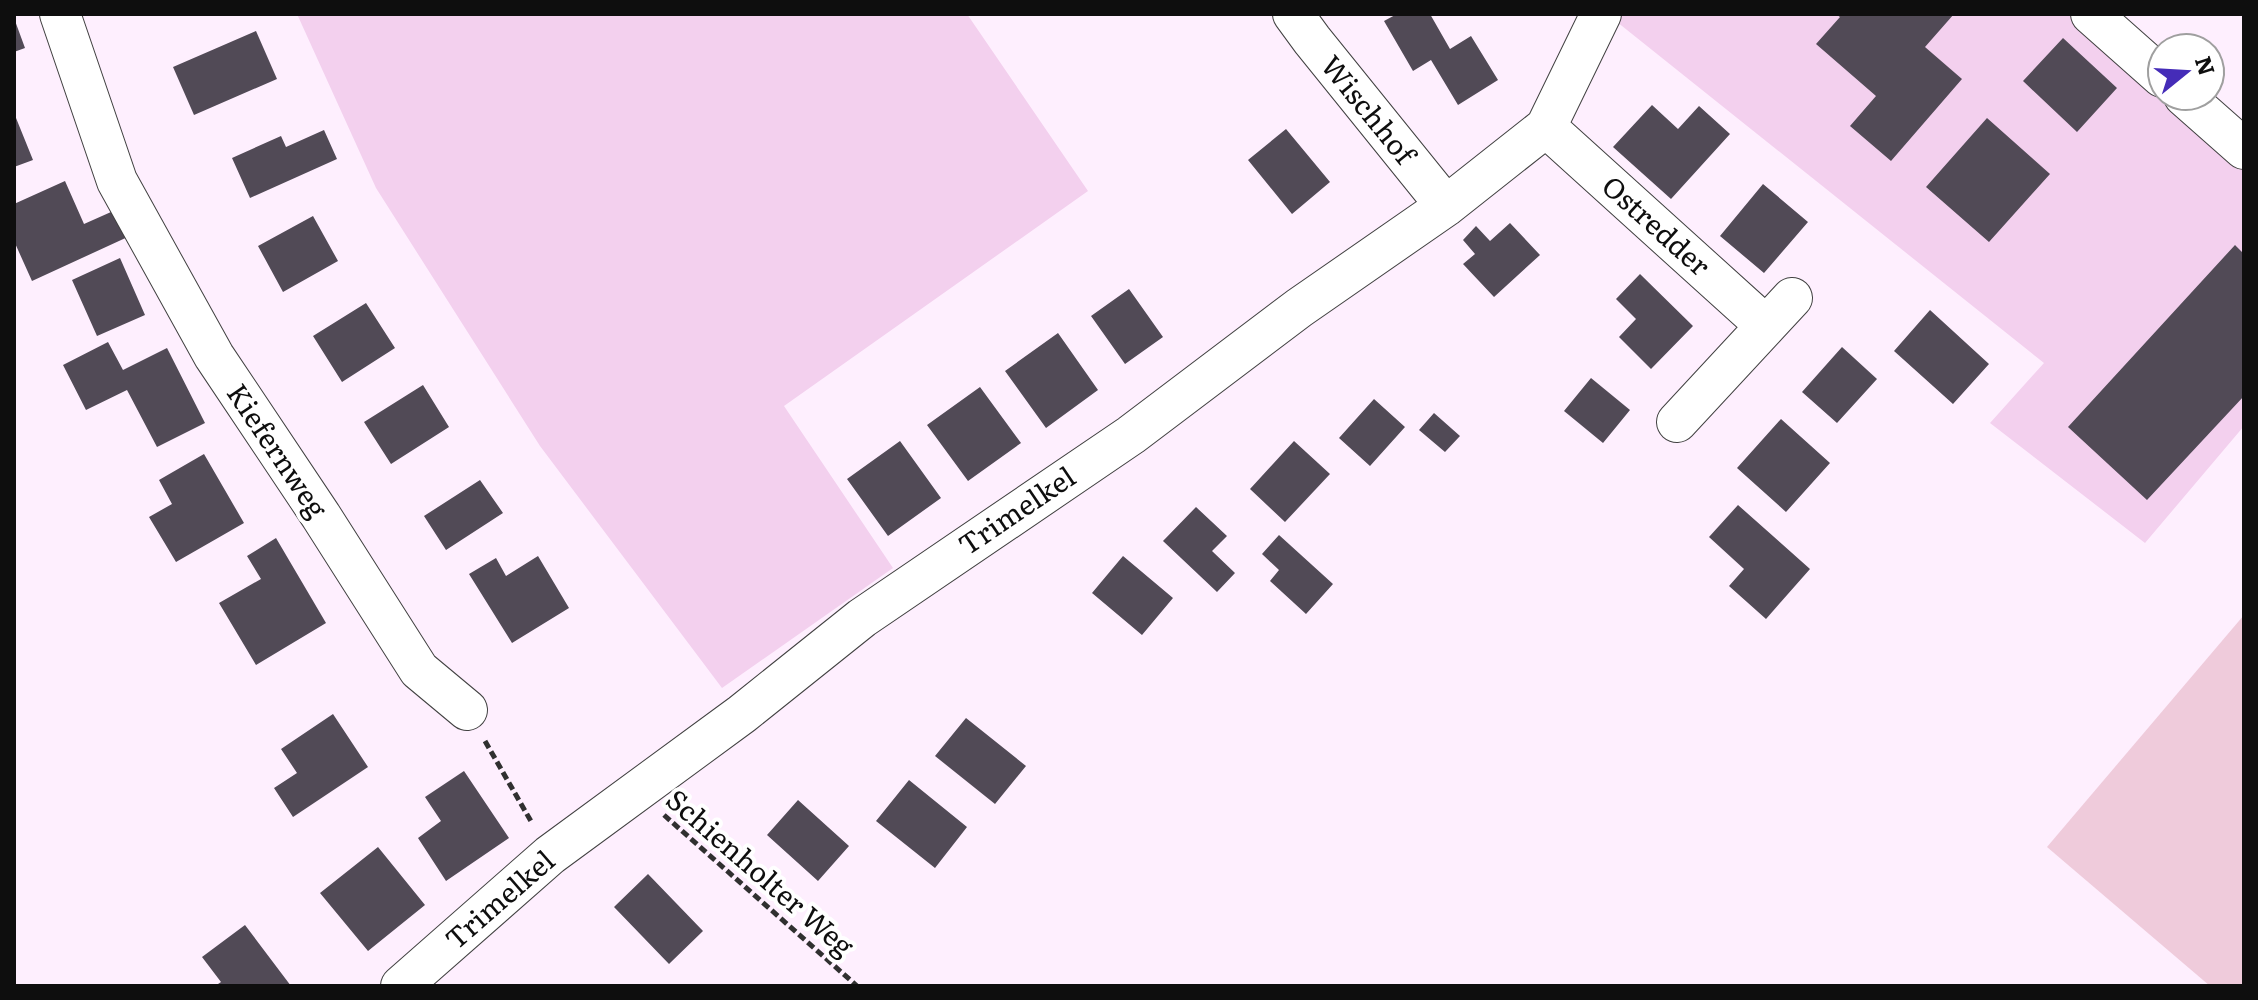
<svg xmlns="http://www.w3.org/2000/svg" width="2258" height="1000" font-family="Literata,serif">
  <rect width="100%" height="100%" fill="#feeffe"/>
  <path fill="#f3d0ee" d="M297 14H967L1088 191 784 406 893 568 722 688 540 446 376 188Z
    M1607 14H2083L2244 149V426L2145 543 1990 423 2044 363Z"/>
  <path fill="#efcbdb" d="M2244 615V986H2210L2047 847Z"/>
  <path fill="#514a56" d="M1397 14H1430L1450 49 1471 36 1498 80 1458 105 1431 60 1413 71 1384 21Z
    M1836 14H1954L1925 47 1962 79 1891 161 1850 126 1876 96 1816 44 1840 17Z
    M14 18 25 48 14 52Z
    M256 31 277 79 194 115 173 67Z
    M2063 38 2117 88 2077 132 2023 81Z
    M1652 105 1678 129 1699 106 1730 134 1671 199 1613 147Z
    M14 113 33 160 14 167Z
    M1987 118 2050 174 1989 242 1926 187Z
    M1286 129 1330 182 1292 214 1248 160Z
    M324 130 337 159 250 198 232 158 281 136 286 147Z
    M65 181 84 224 120 208 132 235 32 281 14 241V204Z
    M1763 184 1808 222 1764 273 1720 236Z
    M313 216 338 261 283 292 258 246Z
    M1510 223 1540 255 1494 297 1463 264 1475 254 1463 240 1476 226 1490 241Z
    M2235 245 2244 254V396L2147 500 2068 427Z
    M120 258 145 315 97 336 72 280Z
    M1640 274 1693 326 1651 369 1619 337 1636 319 1616 299Z
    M1129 289 1163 337 1125 364 1091 316Z
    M366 303 395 348 342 382 313 336Z
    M1930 310 1989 364 1953 404 1894 351Z
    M1058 333 1098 390 1046 428 1005 371Z
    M108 342 123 370 167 348 205 423 157 447 127 390 86 410 63 365Z
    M1842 347 1877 379 1837 423 1802 392Z
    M1591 378 1630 410 1603 443 1564 411Z
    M423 385 449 427 391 464 364 422Z
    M980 387 1021 443 968 481 927 425Z
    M1374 399 1405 427 1370 466 1339 438Z
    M1434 413 1460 436 1445 452 1419 430Z
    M1781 419 1830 463 1786 512 1737 468Z
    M900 441 941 498 888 536 847 479Z
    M1294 441 1330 474 1285 522 1250 489Z
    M204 454 244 523 176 562 149 517 172 504 159 480Z
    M480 480 503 513 446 550 424 516Z
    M1738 505 1810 569 1766 619 1729 586 1744 569 1709 537Z
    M1196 507 1227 536 1212 551 1235 573 1217 592 1163 541Z
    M1279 535 1333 584 1306 614 1270 581 1279 570 1262 554Z
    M276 538 326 623 256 665 219 603 261 579 247 556Z
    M538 556 569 608 512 643 469 574 496 558 506 576Z
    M1123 556 1173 598 1142 635 1092 593Z
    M333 714 368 767 293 817 274 788 297 773 281 749Z
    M966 718 1026 766 995 804 935 756Z
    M464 771 509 838 446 881 418 838 441 821 425 797Z
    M909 780 967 827 935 868 876 821Z
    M798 800 849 846 818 881 767 835Z
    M378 847 425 905 368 951 320 893Z
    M648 874 703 931 669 964 614 907Z
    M245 925 291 986H215L221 982 202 957Z"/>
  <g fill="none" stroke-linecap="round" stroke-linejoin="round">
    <defs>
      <path id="street" d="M60 14 117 181 214 356 321 516 419 670 467 710
        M1293 14 1312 40 1446 206
        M2091 14 2162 77
        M2184 96 2244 149
        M1546 127 1766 326 1677 422
        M1766 326 1792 298
        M401 986 550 855 742 714 862 618 1131 435 1299 308 1446 206 1546 127 1601 14"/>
    </defs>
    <use href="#street" stroke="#414141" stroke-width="42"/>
    <path stroke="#303030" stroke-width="5" stroke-dasharray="8 4" stroke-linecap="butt" d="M485 741 532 823
      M664 815 857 986"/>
    <use href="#street" stroke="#fff" stroke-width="40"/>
  </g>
  <g text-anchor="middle" stroke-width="8" stroke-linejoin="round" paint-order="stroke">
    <g font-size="28" fill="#0e0e0e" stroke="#fff">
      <text transform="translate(1368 110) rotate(51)" y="10">Wischhof</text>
      <text transform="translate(1656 226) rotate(42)" y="10">Ostredder</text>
      <text transform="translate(277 451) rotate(56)" y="10">Kiefernweg</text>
      <text transform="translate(1017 511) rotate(-34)" y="10">Trimelkel</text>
      <text transform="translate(760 873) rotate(41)" y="10">Schienholter Weg</text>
      <text transform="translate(500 900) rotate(-41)" y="10">Trimelkel</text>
    </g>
  </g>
  <rect width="2258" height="1000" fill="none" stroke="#0e0e0e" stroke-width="32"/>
  <g transform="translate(2186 72) rotate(72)"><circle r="38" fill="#ffffff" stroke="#9f9f9f" stroke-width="2"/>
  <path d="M0-6L14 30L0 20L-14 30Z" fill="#452cb8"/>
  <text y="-12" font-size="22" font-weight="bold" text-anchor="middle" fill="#0e0e0e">N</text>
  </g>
</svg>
